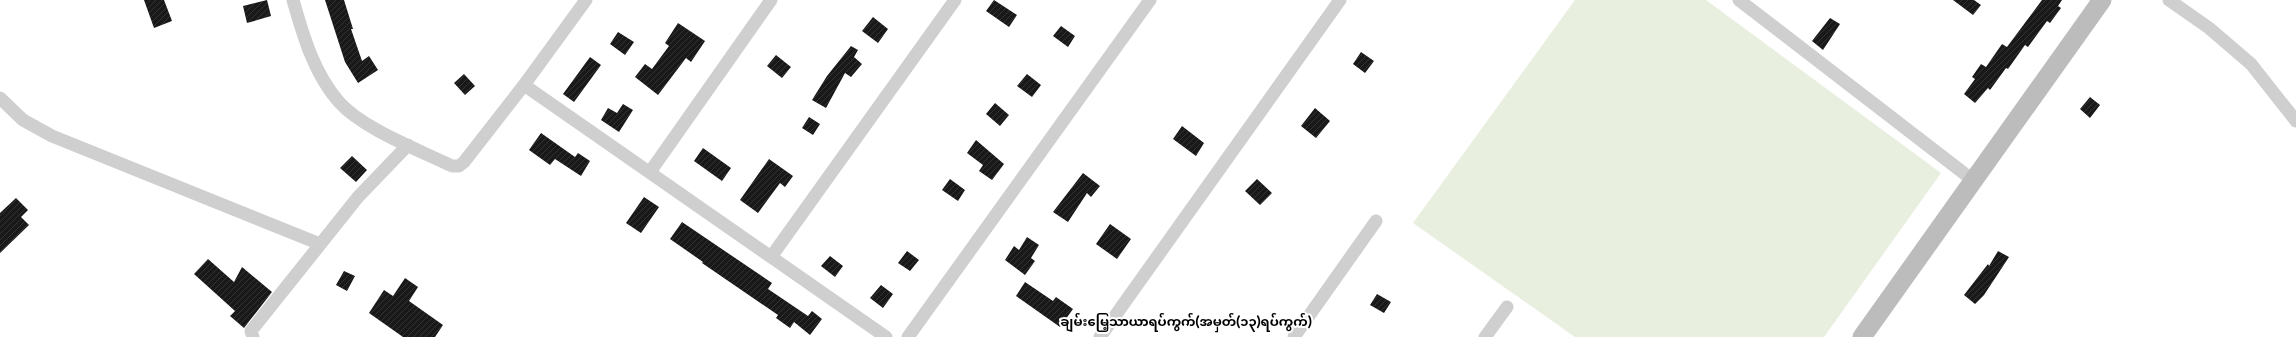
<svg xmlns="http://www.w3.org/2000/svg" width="2296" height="337" font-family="'Varela Round','Noto Sans Myanmar',sans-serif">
  <defs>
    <pattern id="building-hatch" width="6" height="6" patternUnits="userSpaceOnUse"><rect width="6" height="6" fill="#191919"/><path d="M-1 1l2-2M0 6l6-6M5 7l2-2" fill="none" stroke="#323232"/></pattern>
  </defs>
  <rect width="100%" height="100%" fill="#fff"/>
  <path fill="#e8efdf" d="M1575 0H1706L1941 173 1824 337H1575L1413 223Z"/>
  <path fill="url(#building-hatch)" d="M144 0H164L172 21 154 28Z
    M267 0 271 16 247 23 243 6Z
    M325 0H344L353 29H351L362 61 369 56 378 70 358 83 345 62Z
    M994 0 1017 15 1009 27 986 11Z
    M1953 0H1974L1981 5 1973 15Z
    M2042 0H2062L2058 6 2061 8 2050 23 2047 21 2028 47 2025 45 2008 69 2006 68 1990 90 1988 88 1975 103 1964 94 1975 79 1972 77 1981 64 1986 67 2002 44 2007 47Z
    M873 17 888 29 878 43 862 31Z
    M1830 18 1840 24 1823 50 1812 41Z
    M678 23 705 41 691 62 686 58 658 95 635 77 645 64 652 69 669 46 665 43Z
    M1061 26 1075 36 1068 47 1053 36Z
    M618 32 634 42 625 55 610 44Z
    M851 46 858 50 854 57 862 64 851 77 845 73 826 108 812 100 827 76Z
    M1361 52 1374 61 1365 73 1353 64Z
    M776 55 791 67 782 78 767 66Z
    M590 57 601 65 574 102 563 94Z
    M464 74 475 86 465 95 454 83Z
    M1027 74 1041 85 1032 97 1017 86Z
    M2090 97 2100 105 2090 118 2080 109Z
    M995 103 1009 115 1000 126 986 114Z
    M623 104 633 110 619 132 601 120 608 108 617 113Z
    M1315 108 1330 121 1316 138 1301 126Z
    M809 117 820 124 813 135 802 128Z
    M1182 126 1204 143 1196 156 1173 139Z
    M541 133 575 157 578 153 590 161 581 176 555 159 550 165 529 150Z
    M976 140 1004 164 992 180 979 171 983 165 967 153Z
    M703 148 731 168 722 181 694 161Z
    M352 156 367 170 356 182 340 168Z
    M769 159 793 176 785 187 780 183 758 213 740 200Z
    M1083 173 1100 186 1091 197 1087 193 1068 222 1053 212Z
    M950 179 965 190 958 201 942 190Z
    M1257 179 1272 193 1260 205 1245 191Z
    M644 197 659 207 641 233 626 223Z
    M16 198 28 210 21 217 29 225 0 253V213Z
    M682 222 772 283 768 289 808 316 812 311 822 319 810 335 794 322 790 328 776 318 778 315 702 263 703 262 670 239Z
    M1110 224 1131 239 1117 259 1096 244Z
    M1027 237 1039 245 1031 258 1035 261 1025 275 1005 260 1014 246 1019 250Z
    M907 251 919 260 910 271 898 263Z
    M1998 251 2009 257 1984 295 1975 304 1964 295 1988 264 1989 266Z
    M830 256 843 266 835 277 821 266Z
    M208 259 234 282 242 267 272 292 244 328 230 316 235 311 194 274Z
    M344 271 355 276 347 291 336 285Z
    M405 278 418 287 409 301 443 325 435 337H403L369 313 384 290 393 296Z
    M1025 282 1053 301 1056 297 1073 309 1060 327 1016 296Z
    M881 285 893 294 883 308 870 298Z
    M1377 294 1391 302 1384 313 1370 305Z"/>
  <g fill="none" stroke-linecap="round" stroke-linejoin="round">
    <path stroke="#cfcfcf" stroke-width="13" d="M293 0C303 35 314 74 339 102 363 129 419 150 452 166H459L464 162 524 85 586 0
      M1739 0 1974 181
      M2169 0 2209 28 2251 64 2296 121
      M524 85 886 337
      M0 98 23 120 52 136 320 244
      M650 172 771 0
      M771 257 955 0
      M253 337 251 331 358 197 408 145
      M908 337 1150 0
      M1100 337 1340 0
      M1294 337 1376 221
      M1485 337 1507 307"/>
    <path stroke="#bcbcbc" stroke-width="19" d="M1862 337 2102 0"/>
  </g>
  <g text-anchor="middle" stroke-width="4" stroke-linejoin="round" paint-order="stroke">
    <g font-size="13" font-weight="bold" fill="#000" stroke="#fff">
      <text x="1186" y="326">ချမ်းမြေ့သာယာရပ်ကွက်(အမှတ်(၁၃)ရပ်ကွက်)</text>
    </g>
  </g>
</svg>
